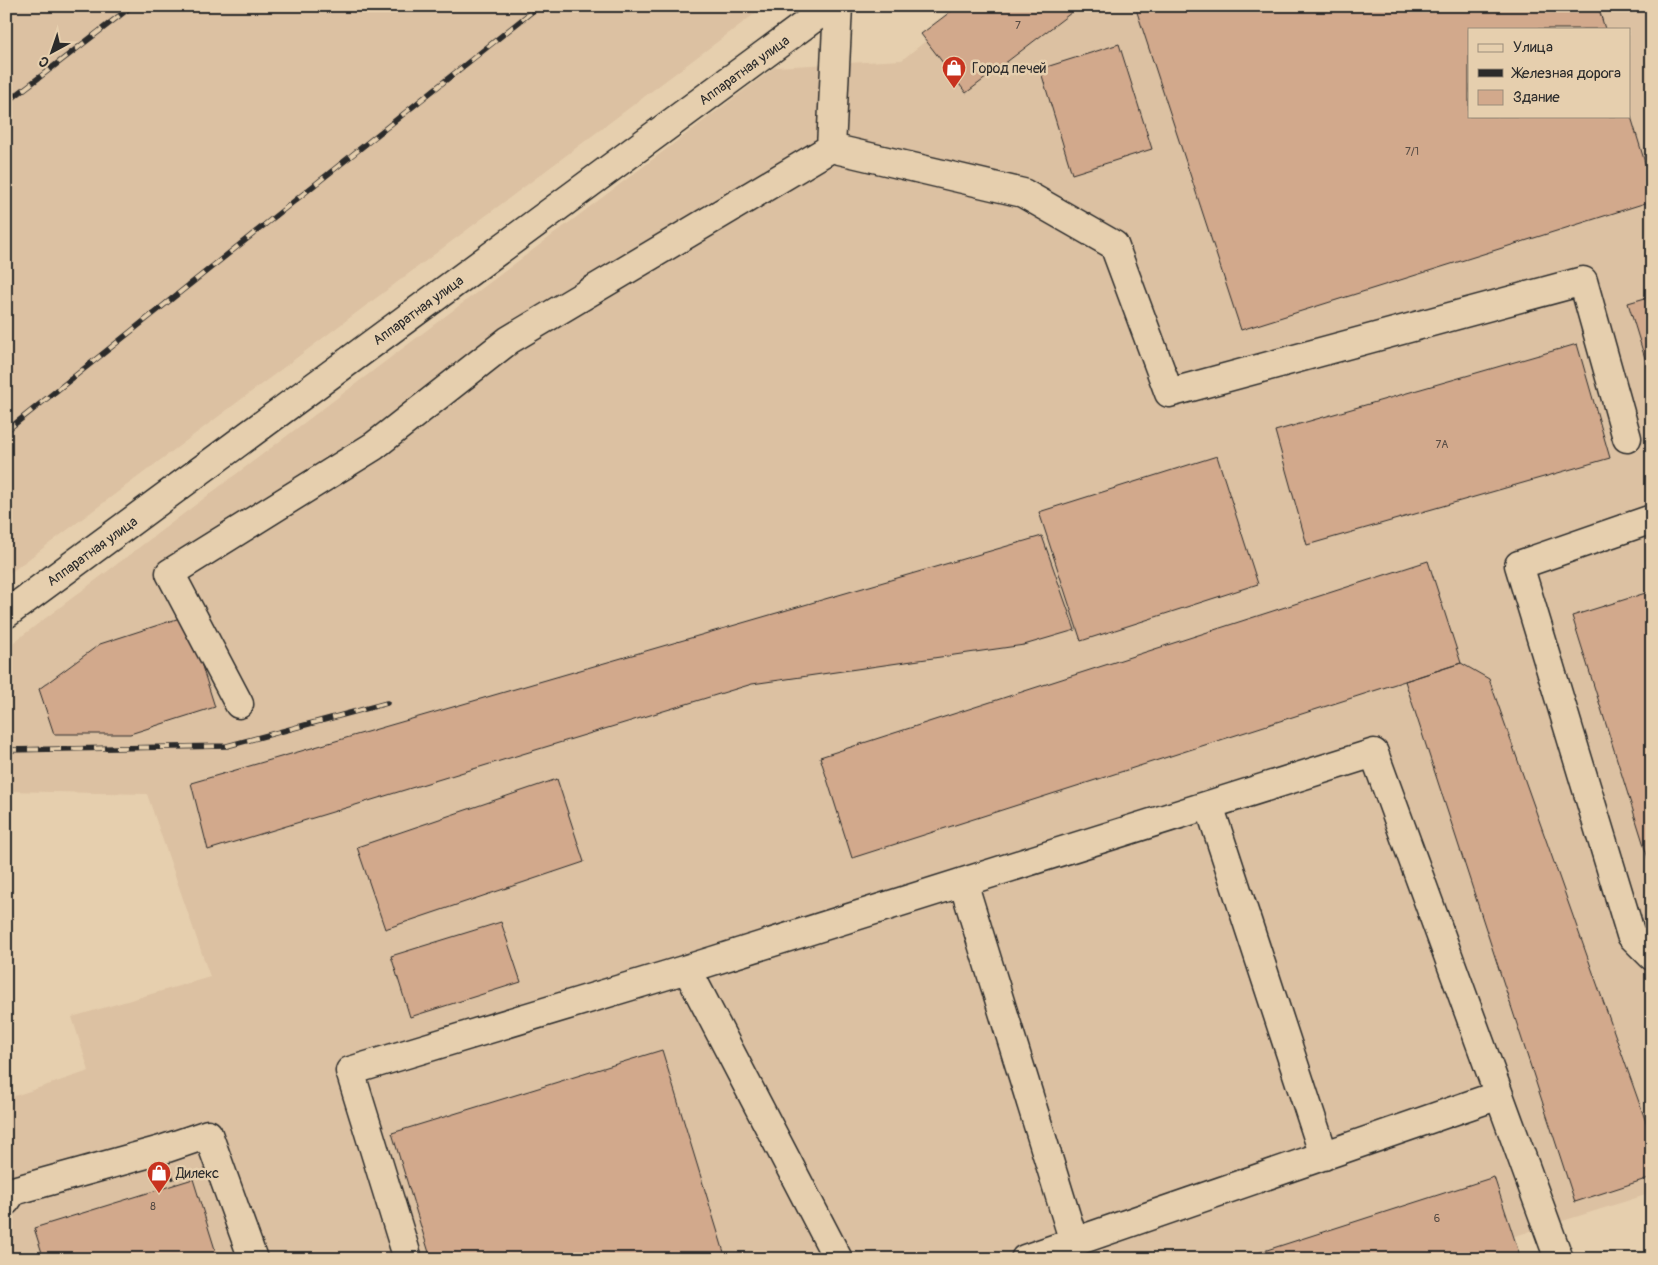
<svg xmlns="http://www.w3.org/2000/svg" width="1658" height="1265" font-family="Pangolin,sans-serif">
  <rect width="100%" height="100%" fill="#e6cfae"/>
  <filter id="ink" filterUnits="userSpaceOnUse"><feTurbulence type="fractalNoise" baseFrequency=".02" numOctaves="2"/><feDisplacementMap in="SourceGraphic" scale="10" xChannelSelector="R" yChannelSelector="G"/><feConvolveMatrix kernelMatrix="1 2 1 2 8 2 1 2 1" color-interpolation-filters="sRGB"/></filter>
  <g filter="url(#ink)">
    <path fill="#dcc1a2" fill-rule="evenodd" d="M6 6H765L6 576Z
      M969 6H1652V1193L1442 1259H6V1099L89 1071 72 1017 210 977 147 794 6 791V648L775 67 902 60ZM1469 29H1629V116H1469Z"/>
    <path fill="#d2a98c" stroke="#2b2b2b" d="M958 6H1080L966 93 921 34Z
      M1135 6H1598L1605 29H1469V116H1629V110L1652 186V201L1241 330Z
      M1119 44 1152 149 1072 174 1040 69Z
      M1652 296V381L1628 303Z
      M1577 344 1610 458 1307 545 1275 431Z
      M1217 456 1258 584 1081 641 1039 512Z
      M1042 536 1075 630 1024 645 752 684 208 850 191 783Z
      M1428 561 1461 663 852 858 820 757Z
      M1652 591V871L1572 616Z
      M186 616 215 707 130 734H54L39 689 100 644Z
      M1461 663 1489 679 1652 1139V1177L1575 1202 1405 681Z
      M557 779 584 862 385 929 357 847Z
      M501 922 521 982 410 1017 391 956Z
      M662 1050 726 1259H431L392 1133Z
      M1494 1177 1521 1259H1239Z
      M193 1179 218 1259H44L34 1228Z"/>
    <g fill="none" stroke-linecap="round" stroke-linejoin="round">
      <defs>
        <path id="minor" d="M831 148 1023 193 1114 245 1169 393 1583 281 1627 438
          M1652 519 1519 565 1631 935 1652 956
          M6 614 830 6
          M239 704 170 573 374 446 509 340 831 148 838 6
          M1209 805 1324 1156
          M963 882 1074 1242
          M687 969 838 1259
          M6 1201 13 1191 161 1150 208 1134 253 1259
          M408 1259 350 1071 687 969 1374 753 1559 1259
          M1025 1259 1499 1095"/>
      </defs>
      <use href="#minor" stroke="#2b2b2b" stroke-width="31"/>
      <path stroke="#2b2b2b" stroke-width="3" stroke-dasharray="4 4" stroke-linecap="butt" d="M172 1176 175 1184"/>
      <use href="#minor" stroke="#e6cfae" stroke-width="28"/>
      <defs>
        <path id="rail" d="M6 103 132 6
          M6 431 539 6
          M6 750 227 746 387 703"/>
      </defs>
      <use href="#rail" stroke="#2b2b2b" stroke-width="5.5"/>
      <use href="#rail" stroke="#e6cfae" stroke-width="4" stroke-dasharray="11" stroke-linecap="butt"/>
    </g>
  </g>
  <defs>
    <symbol id="shop-pin" viewBox="-11 -11 22 30"><path d="M0 17L-7.5 6A9.5 9.5 0 1 1 7.5 6Z" fill="#c8321e" stroke="#e6cfae"/><path d="M-5-2.5h2.3a2.7 3.5 0 0 1 5.4 0H5L5.5 6h-11ZM-1.5-2.5h3a1.5 2.3 0 0 0-3 0Z" fill="#fff"/></symbol>
  </defs>
  <g fill-rule="evenodd">
    <use href="#shop-pin" x="940" y="54" width="28" height="38"/>
    <use href="#shop-pin" x="145" y="1159" width="28" height="38"/>
  </g>
  <g text-anchor="middle" stroke-width="5" stroke-linejoin="round" paint-order="stroke">
    <g font-size="11" fill="#554a43">
      <text x="1018" y="29">7</text>
      <text x="1412" y="155">7/1</text>
      <text x="1442" y="448">7А</text>
      <text x="153" y="1210">8</text>
      <text x="1437" y="1222">6</text>
    </g>
    <g font-size="14" fill="#2b2b2b" stroke="#e6cfae" text-anchor="start">
      <text x="972" y="73">Город печей</text>
      <text x="176" y="1178">Дилекс</text>
    </g>
    <g font-size="14" fill="#2b2b2b" stroke="#e6cfae">
      <text transform="translate(744 70) rotate(-36)" y="5">Аппаратная улица</text>
      <text transform="translate(418 310) rotate(-36)" y="5">Аппаратная улица</text>
      <text transform="translate(92 551) rotate(-36)" y="5">Аппаратная улица</text>
    </g>
  </g>
  <rect width="1658" height="1265" fill="none" stroke="#e6cfae" stroke-width="25"/>
  <rect x="12" y="12" width="1633" height="1240" fill="none" stroke="#2b2b2b" stroke-width="2" filter="url(#ink)"/>
  <rect x="1468" y="28" width="162" height="90" fill="#e6cfae" stroke="#9b8d7a"/>
  <rect x="1478" y="44" width="25" height="8" fill="#e6cfae" stroke="#9b8d7a"/>
  <text x="1513" y="52" font-size="15" fill="#2b2b2b">Улица</text>
  <rect x="1478" y="69" width="25" height="8" fill="#2b2b2b" stroke="#9b8d7a"/>
  <text x="1513" y="78" font-size="15" fill="#2b2b2b">Железная дорога</text>
  <rect x="1478" y="90" width="25" height="15" fill="#d2a98c" stroke="#9b8d7a"/>
  <text x="1513" y="102" font-size="15" fill="#2b2b2b">Здание</text>
  <g transform="translate(52 52) rotate(220)" stroke="#e6cfae" stroke-width="4" paint-order="stroke">
  <path d="M0-4L9 19L0 12L-9 19Z" fill="#2b2b2b"/>
  <text y="-8" font-size="14" font-weight="bold" text-anchor="middle" fill="#2b2b2b">С</text>
  </g>
</svg>
